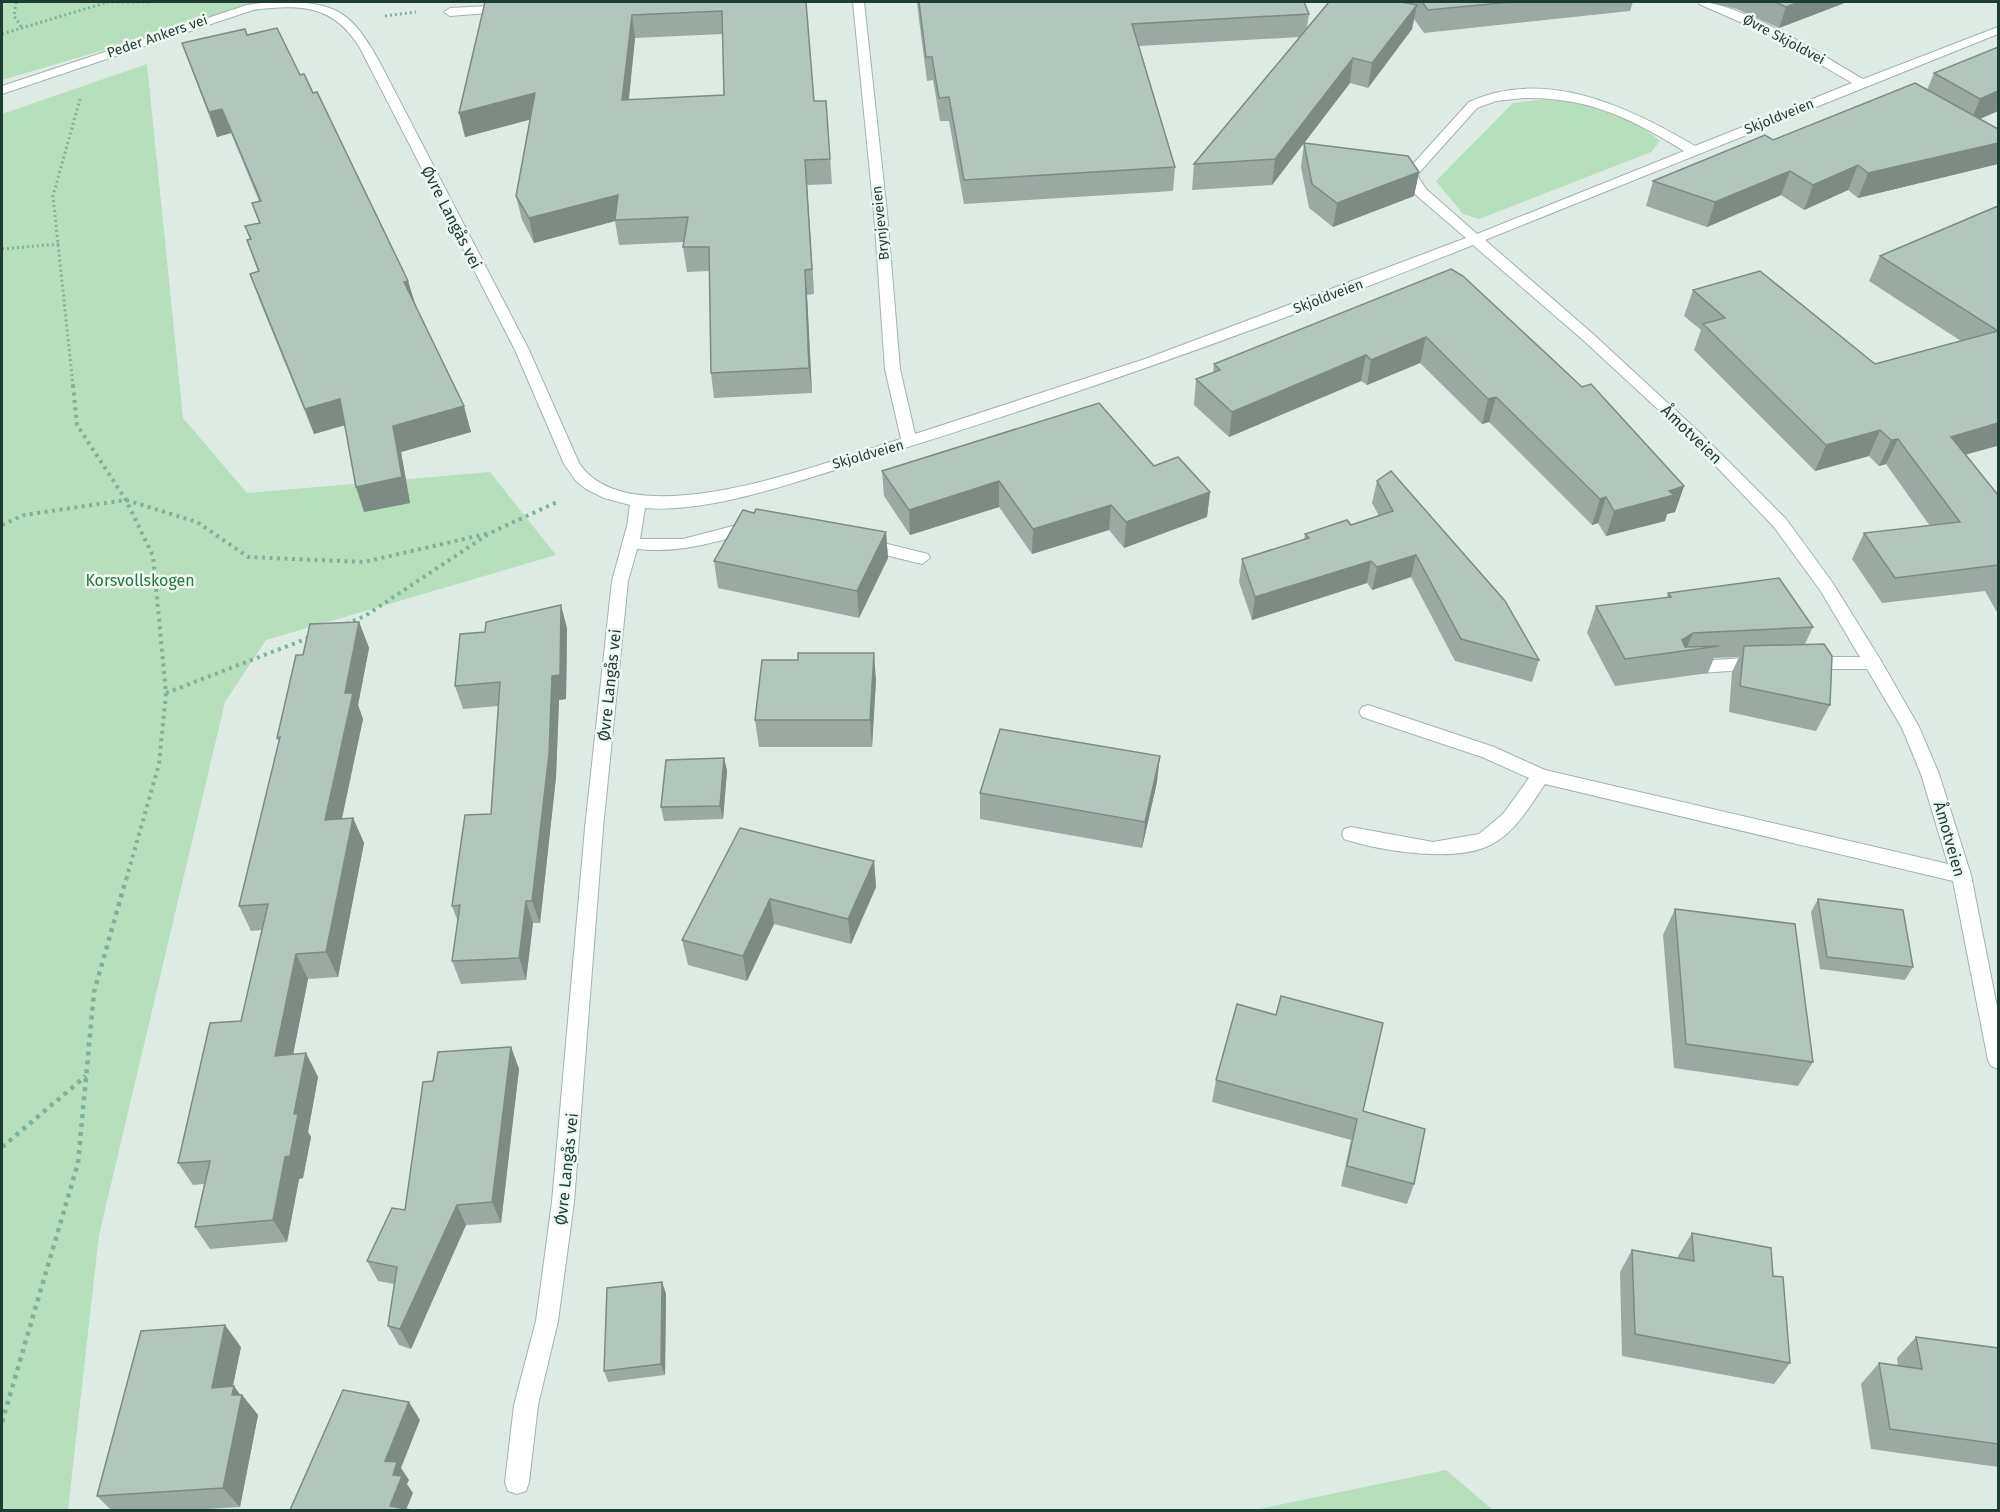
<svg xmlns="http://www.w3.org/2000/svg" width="2000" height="1512" font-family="'Fira Sans',sans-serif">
  <rect width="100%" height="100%" fill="#deebe5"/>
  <path fill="#b5dfbd" d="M2 2H266L2 80Z
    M147 64 183 418 247 493 490 472 556 555 266 640 225 702 99 1235 68 1510H2V114Z
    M1546 99C1594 106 1621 110 1660 141L1651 152 1479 219 1463 214 1436 181 1513 103Z
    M1446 1470 1493 1510H1254Z"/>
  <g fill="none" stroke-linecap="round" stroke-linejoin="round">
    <defs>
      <path id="minor" d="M269 2C331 2 348 5 379 61L529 350 579 463C630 541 830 460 901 439L885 369 874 213 853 2H864L887 213 900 369 915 434 1145 359 1466 238 1416 195 1403 175 1469 102C1545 67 1629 107 1695 146L1852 83 1772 36 1699 4 1698 2C1741 2 1823 56 1863 79L1998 27V34L1485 240 1593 334 1698 431 1786 519 1832 582 1880 659 1919 727 1939 774 1971 875 1998 1012V1069L1991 1066 1988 1060 1953 881 1545 784C1530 806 1515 833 1490 845 1456 863 1380 851 1344 839L1342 834 1344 829 1351 827 1433 842 1479 834 1503 814 1529 778 1482 757 1362 717 1359 712 1362 707 1368 705 1494 747 1545 770 1948 864 1921 774 1902 728 1867 669H1806L1797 663 1806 657H1860L1820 590 1774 527 1688 437 1583 340 1473 245C1278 323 1079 394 879 456 812 476 715 514 645 508L640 539H683L756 520 764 525 762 529C719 541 682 554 637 549L628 581 603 828 574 1202 558 1321 538 1405 529 1482 526 1491 517 1494 508 1491 505 1482 514 1405 536 1321 552 1202 585 828 612 581 627 526 630 505 604 498 586 489 576 481 564 464 515 350 360 48C333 4 300 4 253 10L2 94V86L247 5ZM1524 98C1588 97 1631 118 1684 151L1477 234 1426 189 1417 175 1477 108 1496 101Z
        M508 5 512 7V11L450 16 444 12 450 8Z
        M863 538 928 554 930 558 922 564 857 548 855 544Z
        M1758 657 1767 663 1758 669 1687 674 1678 668 1687 662Z"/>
    </defs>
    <use href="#minor" stroke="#a1b3ac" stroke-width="2"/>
    <path stroke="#7cb29d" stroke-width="3" stroke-dasharray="2 3" stroke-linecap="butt" d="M16 2 14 16 22 28
      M107 2H150
      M385 16 416 12
      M2 34 108 2
      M2 249 59 244
      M73 386 53 196 80 99"/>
    <path stroke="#7cb29d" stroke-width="4" stroke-dasharray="3 4.5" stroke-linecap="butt" d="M73 385 77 425 126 500 153 556 166 693 159 764 126 880
      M2 525 24 515 126 500 197 522 248 557 364 562 490 533
      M346 624 365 616 490 533 557 502
      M166 693 311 637"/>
    <path stroke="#7cb29d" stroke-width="4.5" stroke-dasharray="4 5" stroke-linecap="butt" d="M2 1147 86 1076
      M2 1422 78 1163 94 992 126 879"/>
    <use href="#minor" fill="#fff" fill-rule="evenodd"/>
  </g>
  <path fill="#9aaaa3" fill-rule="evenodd" d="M485 2H806L814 101H826L832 184 807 185 814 294 807 295 812 393 714 398 711 373 710 271 687 272 683 247 684 242 619 245 615 221 534 243 522 220 516 196 530 119 465 137ZM723 34 724 95 629 100 635 38Z
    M917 2H1304L1309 14 1307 28 1329 2H1633L1630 11 1424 33 1414 19 1412 29 1368 88 1350 83 1272 185 1192 190 1194 164 1300 37 1139 46 1175 167 1173 191 964 204 949 121H940L933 80 927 81 918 12Z
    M1708 2H1847L1779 28 1737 9Z
    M247 35 300 75 313 93 415 304 471 432 401 452 410 503 364 512 345 425 314 434 259 299 250 274 258 272 247 240H250L245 226 259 223 252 203 259 201 231 133 217 137 182 43Z
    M1998 47V111L1980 119 1998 129V164L1858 198 1848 190 1804 210 1781 195 1707 227 1646 206 1653 181 1773 140 1927 90 1934 73Z
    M1304 143 1419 172 1414 196 1333 227 1309 208 1301 167Z
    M1998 206 1997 446 1966 454 1998 495V614L1985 591 1882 603 1852 559 1864 533 1930 526 1886 464 1879 466 1869 456 1815 471 1694 350 1701 330 1684 316 1693 290 1875 364 1961 341 1869 281 1880 256Z
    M1451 269 1684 486 1675 512 1667 514 1665 521 1606 536 1598 523 1592 525 1489 422 1482 424 1420 363 1367 385 1361 381 1229 437 1194 405 1196 379 1213 373 1214 364Z
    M1154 466 1210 492 1207 517 1124 548 1109 530 1032 554 999 507 910 535 884 496 882 471Z
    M1377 481 1539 660 1532 682 1455 661 1411 577 1372 590 1367 583 1252 620 1239 582 1242 559 1304 540 1305 534 1351 525 1379 516 1372 503Z
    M754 513 886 532 888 558 859 618 718 588 714 561Z
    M1668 593 1813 627 1805 644 1830 705 1816 731 1729 712 1732 672 1739 657 1714 658 1708 673 1615 686 1587 633 1596 606 1667 598Z
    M359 622 369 648 358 705 363 719 342 819 353 818 364 843 338 977 308 979 293 1055 306 1053 318 1077 308 1132 311 1137 303 1178 299 1179 287 1242 210 1249 195 1227 204 1184 193 1185 178 1163 241 1021 262 930 251 931 239 906 279 742 277 738 303 655Z
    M567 628 566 699 559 700 556 777 540 923H533L526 980 461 984 452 961 458 922 452 906 491 814 498 706 463 709 455 686Z
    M876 680 872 747H759L755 720Z
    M724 758 727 771 723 819 664 821 661 807Z
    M1157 782 1142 848 980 819V793Z
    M740 828 874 861 876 887 851 944 774 924 747 981 688 965 682 940Z
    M1818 899 1913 967 1905 980 1820 969 1811 912Z
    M1675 909 1813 1062 1798 1086 1674 1068 1663 935Z
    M511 1047 519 1069 501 1223 466 1225 411 1349 399 1345 388 1326 394 1284 378 1281 367 1261 405 1210 433 1081Z
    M1216 1080 1363 1111 1414 1184 1407 1204 1341 1186 1351 1140 1212 1102Z
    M1692 1233 1773 1276 1790 1363 1774 1384 1622 1356 1620 1272 1632 1250 1678 1258V1256Z
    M662 1282 666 1294 665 1375 608 1382 604 1371Z
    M1916 1337 1998 1348V1467L1871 1449 1861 1384 1879 1363 1898 1366 1897 1358Z
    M241 1347 233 1386 240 1395H242L258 1415 240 1507 192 1510H111L97 1496Z"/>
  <path fill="#7d8b84" d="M1799 2H1847L1779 28 1786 7Z
    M1417 5 1412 29 1368 88 1372 63Z
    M632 15 635 38 626 124 622 100Z
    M1353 58 1350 83 1272 185 1275 159Z
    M1998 91V111L1970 123 1980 99Z
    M535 93 540 117 465 137 459 113Z
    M222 109 231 133 217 137 209 112Z
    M1998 143V164L1858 198 1868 173Z
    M805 160 807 185 814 294 812 269Z
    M1858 165 1848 190 1804 210 1813 185Z
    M1790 171 1781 195 1707 227 1715 202Z
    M1419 172 1414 196 1333 227 1337 203Z
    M618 195 615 221 534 243 529 218Z
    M805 270 807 295 812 393 809 368Z
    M408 281 416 306 404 282Z
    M1426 337 1420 363 1367 385 1371 360Z
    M1366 355 1361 381 1229 437 1232 412Z
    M1496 397 1489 422 1482 424 1488 399Z
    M340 399 349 424 314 434 305 409Z
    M464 406 471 432 401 452 410 503 364 512 356 487 393 426Z
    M1998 413V442L1997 446 1939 462 1951 437Z
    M1880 430 1869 456 1815 471 1826 445Z
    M1898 439 1886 464 1879 466 1891 440Z
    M999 481V507L910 535 909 510Z
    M1684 486 1675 512 1667 514 1665 521 1606 536 1614 511 1669 491Z
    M1210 492 1207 517 1124 548 1126 522Z
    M1606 497 1598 523 1592 525 1600 499Z
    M1111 505 1109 530 1032 554 1033 529Z
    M886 532 888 558 859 618 857 591Z
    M1416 555 1411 577 1372 590 1377 567Z
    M1371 561 1367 583 1252 620 1255 597Z
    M561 605 567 628 566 699 559 700 556 777 540 923 532 901 552 676Z
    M359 622 369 648 358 705 363 719 336 845 325 820 345 693Z
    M1693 633 1685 651 1682 640Z
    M874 653 876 680 872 747 870 720Z
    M1160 756 1157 782 1142 848 1145 822Z
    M724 758 727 771 723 819 720 806Z
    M353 818 364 843 338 977 326 952Z
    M874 861 876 887 851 944 848 919Z
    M770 899 774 924 747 981 743 956Z
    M526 901 533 923 526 980 519 958Z
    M296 954 308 979 288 1080 275 1056Z
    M511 1047 519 1069 501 1223 492 1202Z
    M306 1053 318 1077 308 1132 311 1137 303 1178 299 1179 287 1242 273 1220Z
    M457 1205 466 1225 411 1349 400 1329Z
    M662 1282 666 1294 665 1375 661 1364Z
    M225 1325 241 1347 228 1408 212 1388Z
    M234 1386 242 1397V1395L258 1415 240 1507 223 1488 232 1395Z
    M409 1402 420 1420 401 1468 409 1480 407 1484 413 1493 406 1510 390 1506 385 1461Z"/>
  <path fill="#b3c6bd" stroke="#7d8b84" stroke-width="1.5" fill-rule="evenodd" d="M485 2H806L814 101H826L830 159 805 160 812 269 805 270 809 368 711 373 709 247H683L688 217 615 220 618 195 529 218 516 196 535 93 459 113ZM722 11 724 95 622 100 632 15Z
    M919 2H1304L1309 14 1132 24 1175 167 964 180 949 97 939 98 932 57H926Z
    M1329 2H1401L1417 5 1372 63 1353 58 1275 159 1194 164Z
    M1422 2H1511L1428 10Z
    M1775 2H1799L1786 7Z
    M277 28 300 75 304 74 313 93 317 92 408 281 404 282 464 406 393 426 402 477 356 487 340 399 305 409 250 274 259 271 247 240 251 239 245 226 260 223 252 203 261 201 222 109 209 112 182 43 245 29 247 35Z
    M1998 47V91L1980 99 1934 73Z
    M1915 83 1998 129V143L1868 173 1858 165 1813 185 1790 171 1715 202 1653 181 1765 135 1773 140Z
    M1304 143 1408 156 1419 172 1337 203 1312 184Z
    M1998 206V423L1951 437 1998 495V565L1895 578 1864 533 1960 522 1898 439 1891 440 1880 430 1826 445 1703 324 1725 318 1693 290 1760 271 1875 364 1998 331 1880 256Z
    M1451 269 1463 276 1582 387 1591 384 1684 486 1669 491 1674 495 1614 511 1606 497 1600 499 1496 397 1488 399 1426 337 1371 360 1366 355 1232 412 1196 379 1220 370 1214 364Z
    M1099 403 1154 466 1178 457 1210 492 1126 522 1111 505 1033 529 999 481 909 510 882 471Z
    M1391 471 1505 601 1539 660 1461 639 1416 555 1377 567 1371 561 1255 597 1242 559 1309 538 1305 534 1347 520 1351 525 1393 511 1377 481Z
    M756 509 886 532 857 591 714 561 743 510 754 513Z
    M1779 578 1813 627 1693 633 1682 640 1685 647 1719 646 1625 659 1596 606 1671 597 1668 593Z
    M561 605 560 675 552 676 549 754 532 901H526L519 958 452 961 460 905 452 906 465 815 491 814 500 682 455 686 460 634 485 632 486 622Z
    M359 622 345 693H353L325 820 353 818 326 952 296 954 275 1056 306 1053 294 1114H298L290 1156 285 1157 273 1220 195 1227 210 1161 178 1163 210 1023 241 1021 268 904 239 906 280 737 277 738 296 655H303L310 624Z
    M1824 644 1832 656 1830 705 1740 686 1744 646Z
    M798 653H874L870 720H755L762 660H798Z
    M1000 729 1160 756 1145 822 980 793Z
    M724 758 720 806 661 807 666 760Z
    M740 828 874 861 848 919 770 899 743 956 682 940Z
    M1818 899 1903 910 1913 967 1827 957Z
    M1675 909 1795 924 1813 1062 1686 1044Z
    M1281 996 1383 1023 1363 1111 1425 1129 1414 1184 1347 1166 1357 1119 1216 1080 1237 1004 1276 1015Z
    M511 1047 492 1202 457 1205 400 1329 388 1326 397 1267 367 1261 392 1208 405 1210 423 1082 433 1081 438 1052Z
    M1692 1233 1771 1248 1773 1276 1783 1277 1790 1363 1635 1334 1632 1250 1694 1261Z
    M662 1282 661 1364 604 1371 607 1288Z
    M225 1325 212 1388 234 1386 232 1395H242L223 1488 97 1496 141 1331Z
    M1916 1337 1998 1348V1444L1890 1429 1879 1363 1922 1369Z
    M343 1390 409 1402 385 1461 397 1462 393 1475 402 1476 390 1506 411 1510H290Z"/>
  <g text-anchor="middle" stroke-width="5" stroke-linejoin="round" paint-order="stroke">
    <g font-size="14" fill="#1e3c32" stroke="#eff8f3">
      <text transform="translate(157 36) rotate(-19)" y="5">Peder Ankers vei</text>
      <text transform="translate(1784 39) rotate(28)" y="5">Øvre Skjoldvei</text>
      <text transform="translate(1779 116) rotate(-22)" y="5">Skjoldveien</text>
      <text transform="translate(880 223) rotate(-96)" y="5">Brynjeveien</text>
      <text transform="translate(1328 296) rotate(-21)" y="5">Skjoldveien</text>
      <text transform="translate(868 454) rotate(-16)" y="5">Skjoldveien</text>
    </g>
    <g font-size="16" fill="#1e3c32" stroke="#eff8f3">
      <text transform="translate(452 217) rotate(63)" y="6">Øvre Langås vei</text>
      <text transform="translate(1692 434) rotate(44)" y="6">Åmotveien</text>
      <text transform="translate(609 685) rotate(-84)" y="6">Øvre Langås vei</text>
      <text transform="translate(1950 839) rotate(74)" y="6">Åmotveien</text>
      <text transform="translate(566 1169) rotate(-84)" y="6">Øvre Langås vei</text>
    </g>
    <g font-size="16" fill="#25763f" stroke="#eff8f3">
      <text x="140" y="586">Korsvollskogen</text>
    </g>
  </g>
  <rect width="2000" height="1512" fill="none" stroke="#1e3c32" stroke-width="6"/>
</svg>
